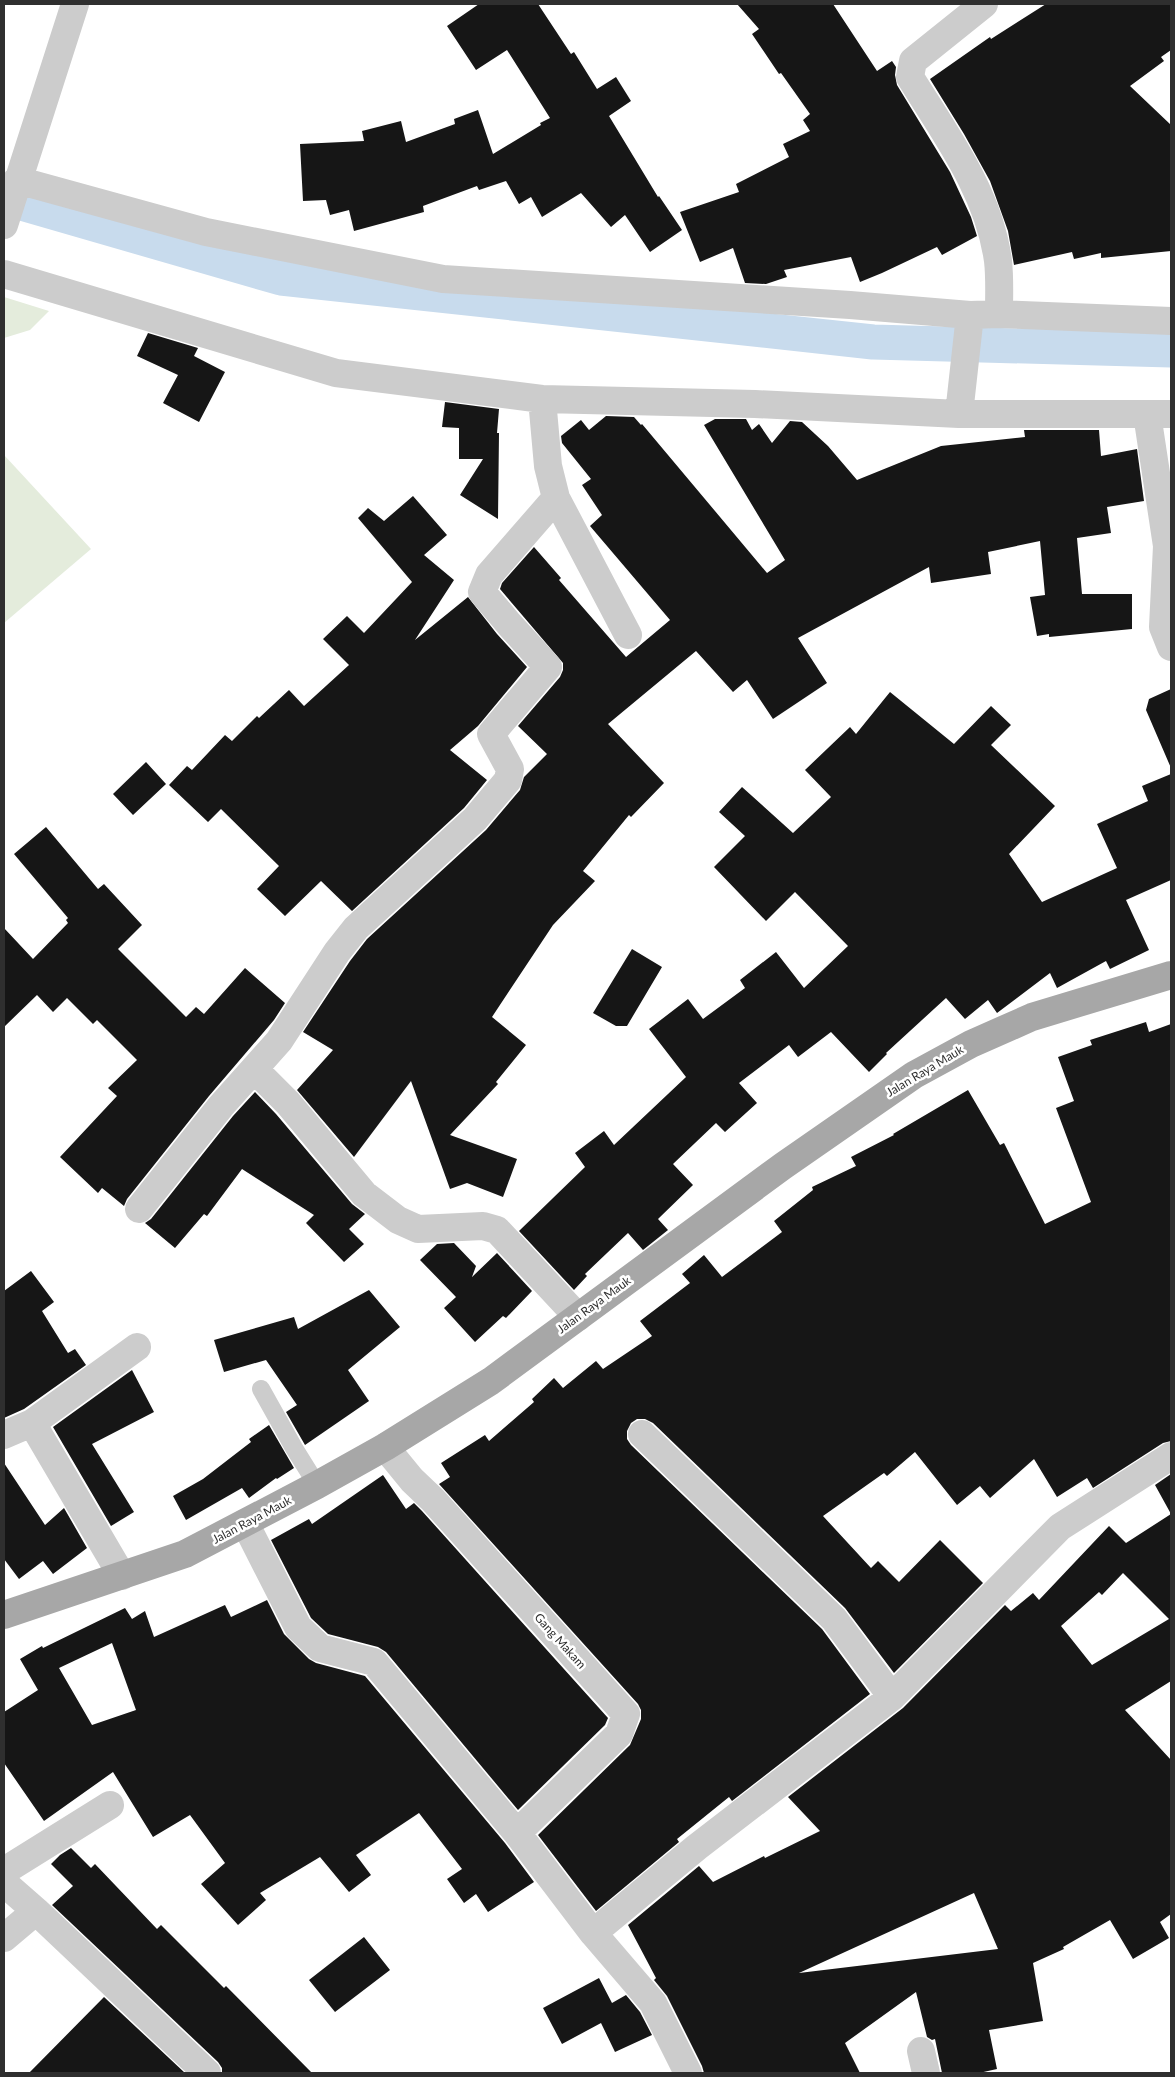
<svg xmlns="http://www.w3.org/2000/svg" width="1175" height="2077" font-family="Lato,sans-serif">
  <rect width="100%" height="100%" fill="#fff"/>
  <path fill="#e4ecdc" d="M4 297 49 311 30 330 4 338Z
    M4 455 91 549 4 623Z"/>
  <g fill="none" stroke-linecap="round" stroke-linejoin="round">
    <path stroke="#c8dbed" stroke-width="35" d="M4 198 281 278 873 342 1171 350"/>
  </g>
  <path fill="#161616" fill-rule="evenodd" d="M479 4H538L571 54 574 52 597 89 616 77 631 101 609 116 658 197 659 196 682 230 650 252 625 215 611 227 581 193 542 217 531 197 519 204 506 181 479 190 477 186 423 206 424 212 354 231 349 210 330 215 326 200 303 201 300 144 364 141 362 131 401 121 406 142 455 124 454 119 478 110 493 154 541 125 540 123 550 118 507 50 476 70 447 26Z
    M737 4H833L877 71 892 61 896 67 895 75 897 85 950 172 971 217 977 236 942 255 937 247 882 273 860 282 851 257 784 270 787 277 766 284 745 283 733 248 700 262 680 212 739 192 736 184 789 157 783 144 810 131 803 120 810 114 781 73 779 74 752 34 759 29Z
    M1046 4H1171V50L1161 57 1164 61 1130 86 1171 125V251L1101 258V253L1074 259 1072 252 1014 265 1008 231 990 181 964 134 930 79 990 37 991 39Z
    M148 333 198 348 194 356 225 372 199 422 163 403 178 375 137 356Z
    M445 402 499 409 497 433H499L498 519 460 495 483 459H459V428L442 427Z
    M606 416 634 417 641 425 642 424 767 573 785 560 704 425 715 419H746L752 430 759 424 772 443 790 421 802 422 828 446 857 480 941 446 1025 437 1024 430H1099L1101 456 1137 449 1144 501 1107 507 1111 533 1077 538 1082 594H1132V629L1049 637V634L1037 636 1030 597 1045 595 1040 541 988 552 991 574 931 583 929 567 798 638 827 683 773 719 747 680 733 692 696 651 608 724 664 783 631 817 629 815 583 871 595 881 553 925 492 1017 526 1045 496 1082 498 1084 450 1135 517 1159 503 1197 467 1183 450 1189 411 1081 354 1157 297 1090 333 1050 303 1032 350 961 367 939 486 830 520 790 524 777 547 754 518 726 560 677 563 670V663L500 589 502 583 534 547 561 578 559 580 626 657 670 620 590 526 602 515 582 485 591 479 562 443 561 436 581 420 589 430Z
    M413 496 447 535 424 555 454 580 415 640 468 597 497 634 527 667 478 726 450 750 487 780 464 808 352 911 321 881 285 916 257 889 279 866 221 809 208 822 169 785 187 766 192 770 225 735 232 741 257 716 259 718 289 690 304 706 349 665 323 639 347 616 364 633 412 582 358 518 368 508 384 521Z
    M1171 689V768L1146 710 1149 699Z
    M890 692 954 744 991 706 1011 725 991 745 1055 806 1009 854 1042 902 1117 868 1097 824 1148 801 1142 786 1171 774V880L1126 900 1149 950 1110 969 1106 961 1057 988 1050 973 997 1013 988 1000 965 1019 946 998 886 1053 887 1054 869 1072 831 1032 798 1057 789 1045 739 1083 757 1103 725 1132 716 1123 673 1164 693 1185 658 1219 668 1230 643 1250 628 1233 585 1274 587 1276 574 1290 519 1231 585 1167 575 1153 604 1131 614 1145 686 1077 649 1029 688 999 703 1019 745 988 740 980 776 952 804 988 848 946 795 892 766 921 714 867 745 836 719 812 742 787 793 833 831 797 805 770 850 727 856 734Z
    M146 762 166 784 133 815 113 794Z
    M46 827 98 889 104 884 142 925 118 949 186 1017 196 1007 204 1014 245 968 285 1003 274 1020 209 1096 127 1199 124 1206 102 1188 98 1193 60 1157 117 1096 108 1088 137 1060 97 1020 93 1024 67 998 53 1012 37 995 4 1027V928L33 959 68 923 66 920 68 918 14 854Z
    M632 949 662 967 627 1026H616L593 1013Z
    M1146 1022 1149 1032 1171 1024V1441L1163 1443 1093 1488 1087 1478 1057 1497 1034 1459 990 1498 980 1486 957 1505 915 1452 887 1476 884 1473 823 1516 871 1568 878 1561 899 1582 940 1540 983 1583 894 1673 845 1608 653 1423 645 1419H637L631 1423 627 1431V1439L631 1445 822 1629 870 1694 732 1801 729 1797 677 1839 679 1842 596 1911 538 1835 630 1745 641 1719V1710L638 1704 439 1484 450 1477 441 1463 485 1435 489 1441 534 1402 532 1399 554 1378 563 1388 596 1361 603 1369 652 1336 640 1321 690 1283 682 1274 704 1255 722 1277 782 1232 774 1221 813 1190 812 1187 856 1166 851 1157 894 1135 893 1134 968 1090 1000 1145 1004 1143 1045 1224 1091 1202 1056 1108 1074 1101 1058 1057 1092 1045 1090 1040Z
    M255 1092 276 1114 352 1204 365 1214 349 1229 364 1244 344 1262 306 1223 314 1215 242 1169 207 1216 204 1214 175 1248 145 1223 151 1219 233 1116Z
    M454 1243 476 1266 472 1277 497 1253 532 1291 506 1318 503 1316 475 1342 444 1308 456 1297 420 1260 437 1244Z
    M31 1271 54 1302 42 1311 68 1353 75 1349 86 1365 24 1409 4 1418V1291Z
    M369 1290 400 1327 348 1370 369 1401 305 1445 286 1412 297 1405 266 1360 224 1372 214 1340 294 1317 298 1329Z
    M132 1370 154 1412 92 1444 134 1512 111 1526 53 1427Z
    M269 1425 294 1468 277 1479 276 1478 249 1498 242 1488 186 1520 173 1496 203 1479 251 1442 249 1439Z
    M4 1463 45 1525 64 1508 87 1548 53 1574 43 1561 19 1579 4 1559Z
    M1171 1474V1514L1155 1485Z
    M383 1475 406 1509 414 1503 422 1511 608 1718 605 1725 518 1810 386 1652 378 1647 328 1634 311 1618 271 1540 309 1519 312 1524Z
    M1171 1514V1681L1125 1710 1171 1760V1914L1160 1922 1169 1938 1133 1959 1110 1920 1063 1947 1064 1949 1033 1963 1043 2021 989 2030 997 2069 979 2073H942L935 2039 932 2040 927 2037 916 1992 845 2043 860 2073H704L702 2066 667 1996 654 1980 656 1978 628 1925 699 1866 713 1882 764 1856 765 1858 820 1831 788 1797 903 1708 1005 1605 1011 1611 1033 1593 1039 1600 1109 1526 1126 1543ZM1123 1573 1169 1619 1092 1665 1061 1626 1099 1592 1102 1595ZM974 1893 998 1949 799 1973Z
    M267 1600 284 1634 309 1659 316 1663 365 1676 505 1843 534 1882 488 1912 476 1894 464 1903 447 1879 462 1869 419 1813 356 1855 371 1875 349 1892 320 1857 260 1893 266 1900 238 1925 201 1884 225 1863 190 1815 153 1837 113 1772 44 1821 4 1763V1712L38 1690 20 1659 42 1646 43 1648 125 1608 132 1619 145 1611 154 1637 225 1605 231 1617ZM112 1643 136 1710 92 1725 59 1668Z
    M71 1848 91 1868 95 1864 157 1929 161 1925 224 1988 226 1986 312 2073H222V2068L218 2062 52 1905 73 1886 51 1864 60 1855Z
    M364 1937 390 1970 335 2012 309 1980Z
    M599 1978 612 2003 626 1995 640 2012 652 2035 615 2052 601 2023 562 2044 543 2008Z
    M104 1997 185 2073H29Z"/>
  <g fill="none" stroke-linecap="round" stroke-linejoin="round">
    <path stroke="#ccc" stroke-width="18" d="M261 1389 294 1448 317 1485"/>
    <path stroke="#ccc" stroke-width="28" d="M984 4 913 61 910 77C945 134 989 192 998 261 1000 278 999 297 999 314
      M17 180 206 232 443 279 850 305 970 315 999 314 1171 321
      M4 225 75 4
      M4 274 336 373 542 399 755 404 959 414H1171
      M542 399 548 466 556 498 628 635
      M959 414 970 315
      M1147 414 1167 546 1163 627 1171 647
      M255 1070 288 1103 364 1194 398 1220 418 1229 483 1226 497 1230 578 1317
      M139 1209 221 1106 279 1041 337 952 356 928 475 819 508 780 510 769 491 734 548 667 509 624 482 592 489 575 556 498
      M32 1423 122 1576
      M642 1434 834 1619 892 1697
      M4 1435 32 1423 137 1347
      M385 1447 412 1480 433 1500 626 1714 619 1734 517 1833
      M245 1523 298 1627 320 1648 374 1662 517 1833 593 1933 653 2003 688 2073
      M4 1871 110 1805
      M4 1883 36 1911 207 2073
      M593 1933 697 1847 892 1697 1060 1527 1171 1456
      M4 1938 36 1911
      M921 2051 926 2073"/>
    <path stroke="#a7a7a7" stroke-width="28" d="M4 1615 185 1554 317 1485 385 1447 491 1381 783 1166 914 1075 971 1044 1032 1017 1171 975"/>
  </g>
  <g text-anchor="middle" stroke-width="5" stroke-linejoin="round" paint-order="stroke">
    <g font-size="12" fill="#2f2f2f" stroke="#fff">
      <text transform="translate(925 1071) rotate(-31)" y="4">Jalan Raya Mauk</text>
      <text transform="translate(594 1305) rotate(-36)" y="4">Jalan Raya Mauk</text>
      <text transform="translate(252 1520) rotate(-28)" y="4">Jalan Raya Mauk</text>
      <text transform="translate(560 1641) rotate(48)" y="4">Gang Makam</text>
    </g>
  </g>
  <rect width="1175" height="2077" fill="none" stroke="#2f2f2f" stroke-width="10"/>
</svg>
